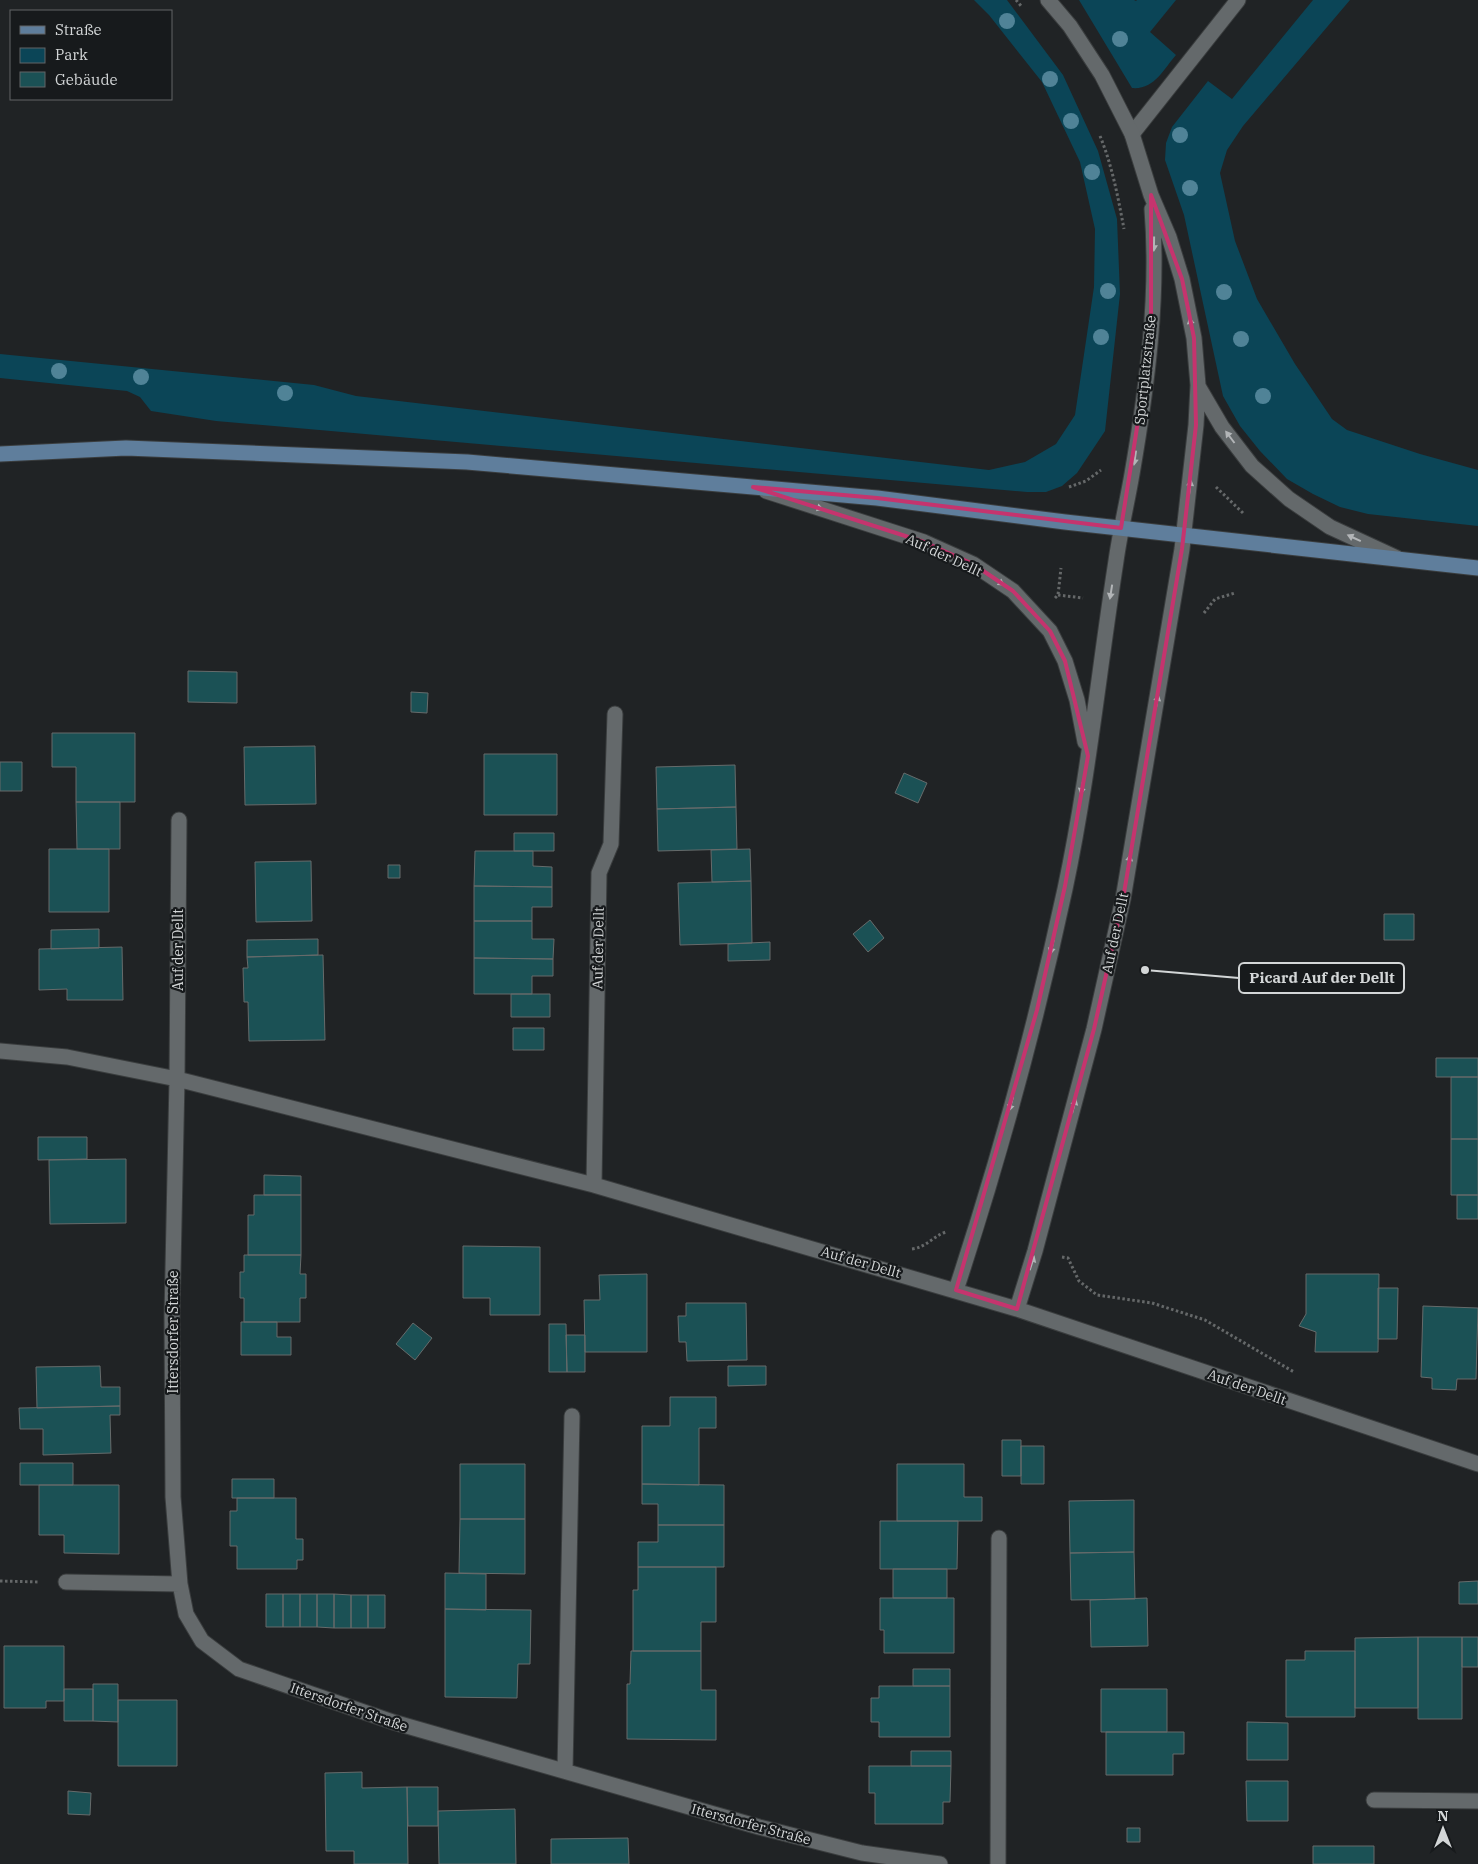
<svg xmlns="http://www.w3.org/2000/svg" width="1478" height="1864" font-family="'IBM Plex Serif',serif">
  <rect width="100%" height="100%" fill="#202325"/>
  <path fill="#0b4557" d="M974 0H1007L1063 75 1098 151 1117 219 1120 294 1105 431 1077 473 1062 486 1046 492H1027L216 421 151 411 140 397 127 391 0 378V354L314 385 356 396 989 470 1025 462 1056 444 1075 415 1094 287 1095 229 1080 162 1042 82 989 15Z
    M1079 0H1134L1136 1 1137 0H1176L1150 32 1176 55C1163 70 1154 90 1132 88Z
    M1313 0H1350L1243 126 1227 150 1220 173 1235 241 1257 299 1295 364 1332 419 1347 430 1420 454 1478 470V526L1368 514 1340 507 1313 494 1287 479 1260 451 1240 426 1223 396 1184 215 1165 160 1166 143 1172 127 1208 81 1232 99Z"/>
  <path fill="#1b5155" stroke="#666b6b" d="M188 671 237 672V703L188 702Z
    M411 692 428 693 427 713 411 712Z
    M52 733H135V802H76V767H52Z
    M315 746 316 804 245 805 244 747Z
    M484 754H557V815H484Z
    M0 762H22V791H0Z
    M735 765 736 807 657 809 656 767Z
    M904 773 927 783 918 803 895 793Z
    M76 802H120V849H77Z
    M736 807 737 849 658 851 657 809Z
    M514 833H554V851H514Z
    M49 849H109V912H49Z
    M750 849 751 881 712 882 711 850Z
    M475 851H533V866L552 867V887L474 886Z
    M311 861 312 921 256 922 255 862Z
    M388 865H400V878H388Z
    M751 881 752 943 680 945 678 883Z
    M474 886 552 887V907H532V921H474Z
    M1384 914H1414V940H1384Z
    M870 920 884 938 868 952 853 934Z
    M474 921H532V939H554L553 959 474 958Z
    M99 929V948L51 949V930Z
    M318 939V955L247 957V940Z
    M770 942V960L728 961V944Z
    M122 947 123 1000H67V989L39 990V949Z
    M323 955 325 1040 249 1041 248 1002H244L243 968H248L247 957Z
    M474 958 553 959V976H532V994H474Z
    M511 994H550V1017H511Z
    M513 1028H544V1050H513Z
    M1436 1058H1478V1077H1436Z
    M1451 1077H1478V1139H1451Z
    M38 1137H87V1159L38 1160Z
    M1451 1139H1478V1195H1451Z
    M126 1159V1223L50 1224 49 1160Z
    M264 1175 301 1176V1195H264Z
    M254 1195H301V1255H248V1215H254Z
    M1457 1195H1478V1219H1457Z
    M463 1246 540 1247V1315H490V1298H463Z
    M244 1255H301L300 1274H306V1298H300V1322H244V1298H240V1272H244Z
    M647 1274V1352H585L584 1300H600L599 1275Z
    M1306 1274H1379L1378 1352H1315L1316 1332 1299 1326 1306 1314Z
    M1378 1288H1398L1397 1339H1378Z
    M686 1303H746L747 1360 687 1361 686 1342H679L678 1316H686Z
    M1423 1306 1478 1308 1476 1379H1457L1456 1390 1432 1389V1378L1421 1377Z
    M241 1322H277V1337H291V1355H241Z
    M413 1323 432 1338 415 1360 396 1344Z
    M549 1324H566L567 1372H549Z
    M566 1335H585V1372H567Z
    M100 1366 101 1387H120V1406L37 1408 36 1367Z
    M728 1366H766V1385L728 1386Z
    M670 1397H716V1428H699V1485L642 1484V1426H670Z
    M120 1406V1415H110L111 1453 43 1455V1429H20L19 1408Z
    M1002 1440H1021V1476H1002Z
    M1021 1446H1044V1484H1021Z
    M20 1463H73V1485H20Z
    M460 1464H525V1519H460Z
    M897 1464H964V1497H982V1521H897Z
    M232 1479H274V1498H232Z
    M642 1484 724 1485V1525H658V1504H642Z
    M39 1485H119V1554L64 1553V1535H39Z
    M237 1498H296V1539H303V1560H297V1569H237V1546H230V1511H237Z
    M1134 1500V1552L1070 1553 1069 1501Z
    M460 1519H525V1574L459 1573Z
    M880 1521H958L957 1569H880Z
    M658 1525H724V1567H638V1542H658Z
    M1134 1552 1135 1599 1071 1600 1070 1553Z
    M638 1567H716V1622H701V1651H633V1590H638Z
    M893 1569H947V1598H893Z
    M445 1573 486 1574V1610L445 1609Z
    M1478 1581V1604H1459V1582Z
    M266 1594H283V1627H266Z
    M283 1594H300V1627H283Z
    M300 1594H317V1627H300Z
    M317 1594H334V1628L317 1627Z
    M334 1594 351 1595V1628H334Z
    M351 1595H368V1628H351Z
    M368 1595H385V1628H368Z
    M880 1598H954V1653H884V1630H880Z
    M1147 1598 1148 1646 1091 1647 1090 1600Z
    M445 1609 531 1610 530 1664H518L517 1698 445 1697Z
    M1418 1637H1462V1719H1418Z
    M1418 1637V1708H1355V1638Z
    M1462 1637H1478V1667H1462Z
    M4 1646H64V1701H46V1708H4Z
    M631 1651H701V1690H716V1740L627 1739V1684H630Z
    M1305 1651H1355V1717H1286V1660H1305Z
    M913 1669H950V1686H913Z
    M93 1684H118V1722L93 1721Z
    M879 1686H950V1737H879V1722H871V1698H879Z
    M64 1689H93V1721H64Z
    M1101 1689H1167V1732H1101Z
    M118 1700H177V1766H118Z
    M1247 1722 1288 1723V1760H1247Z
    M1106 1732H1184V1754H1173V1775H1106Z
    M911 1751H951V1766H911Z
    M869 1766H951L950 1802H943V1824H875V1793H869Z
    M362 1772V1788L407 1787 408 1864H354V1851H326L325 1773Z
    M1246 1781H1288V1821H1247Z
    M407 1787H438V1826H408Z
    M68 1791 91 1793 90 1815 68 1814Z
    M515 1809 516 1864H439L438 1811Z
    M1127 1828H1140V1842H1127Z
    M628 1838 629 1864H551V1839Z
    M1313 1846H1374V1864H1313Z"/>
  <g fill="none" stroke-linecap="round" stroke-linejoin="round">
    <defs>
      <path id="service" d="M1132 134 1238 0"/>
      <path id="minor" d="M1198 386 1222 427 1252 466 1289 499 1330 527 1397 558
        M766 491 924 542 973 564 1013 591 1050 631 1065 661 1077 700 1085 742
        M179 820 177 1079 172 1316 173 1497 180 1584 186 1614 202 1641 239 1669 393 1722 759 1827 862 1853 940 1864
        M0 1051 67 1057 177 1079 594 1185 1017 1309 1478 1464
        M594 1185 599 873 611 844 615 714
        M956 1290C999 1159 1036 1024 1065 889 1088 781 1099 670 1116 561 1120 532 1127 503 1132 474 1147 387 1159 297 1152 209
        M1017 1309 1035 1251 1094 1029 1123 899 1182 549 1196 425 1198 385 1194 338 1182 279 1169 237 1151 195 1132 134 1102 75 1070 26 1048 0
        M66 1582 180 1584
        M565 1771 572 1416
        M1374 1800 1478 1801
        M998 1864 999 1538"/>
      <path id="primary" d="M0 454 126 448 467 462 877 498 1065 522 1478 568"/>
    </defs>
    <use href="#service" stroke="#3a3d3e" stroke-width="17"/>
    <use href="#minor" stroke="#3a3d3e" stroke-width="17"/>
    <use href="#primary" stroke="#3a3d3e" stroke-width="17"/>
    <path stroke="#656869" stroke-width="3" stroke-dasharray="2.5 2.5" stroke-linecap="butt" d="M1016 0 1022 7
      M1100 136C1112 165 1118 197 1124 229
      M1069 487 1086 481 1101 470
      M1216 487 1244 514
      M1058 595 1083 598
      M1055 598 1058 595 1061 568
      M1204 613 1215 599 1235 593
      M912 1249C927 1247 933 1236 946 1232
      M1062 1257 1068 1258 1079 1281 1097 1295 1152 1303 1205 1320 1294 1372
      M0 1581 40 1582"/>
    <use href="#service" stroke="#64696b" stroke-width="15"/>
    <use href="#minor" stroke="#64696b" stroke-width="15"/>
    <use href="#primary" stroke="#5f7e9c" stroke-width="15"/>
  </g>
  <g fill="#508397">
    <circle cx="1007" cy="21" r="8"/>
    <circle cx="1120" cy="39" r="8"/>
    <circle cx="1050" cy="79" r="8"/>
    <circle cx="1071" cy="121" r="8"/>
    <circle cx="1180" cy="135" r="8"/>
    <circle cx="1092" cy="172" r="8"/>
    <circle cx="1190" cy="188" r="8"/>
    <circle cx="1108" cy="291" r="8"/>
    <circle cx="1224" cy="292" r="8"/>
    <circle cx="1101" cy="337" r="8"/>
    <circle cx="1241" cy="339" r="8"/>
    <circle cx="59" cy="371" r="8"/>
    <circle cx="141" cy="377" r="8"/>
    <circle cx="285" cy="393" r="8"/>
    <circle cx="1263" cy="396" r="8"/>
  </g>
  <defs><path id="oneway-solid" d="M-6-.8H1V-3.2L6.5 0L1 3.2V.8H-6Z" transform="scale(1.25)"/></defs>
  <g fill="#b2b5b7">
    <use href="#oneway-solid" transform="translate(1154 244) rotate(91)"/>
    <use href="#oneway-solid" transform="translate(1191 325) rotate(-101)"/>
    <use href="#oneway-solid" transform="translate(1230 437) rotate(-127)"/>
    <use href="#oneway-solid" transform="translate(1135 458) rotate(98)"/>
    <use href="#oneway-solid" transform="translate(1190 487) rotate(-83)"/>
    <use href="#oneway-solid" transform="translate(816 507) rotate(18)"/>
    <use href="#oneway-solid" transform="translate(1354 538) rotate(-155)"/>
    <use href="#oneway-solid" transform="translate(998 581) rotate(34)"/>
    <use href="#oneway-solid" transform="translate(1111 592) rotate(99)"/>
    <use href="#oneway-solid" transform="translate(1157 702) rotate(-80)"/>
    <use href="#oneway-solid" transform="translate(1082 787) rotate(100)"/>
    <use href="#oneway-solid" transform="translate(1129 862) rotate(-80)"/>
    <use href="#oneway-solid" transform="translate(1052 947) rotate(103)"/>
    <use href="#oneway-solid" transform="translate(1011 1104) rotate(106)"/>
    <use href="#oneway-solid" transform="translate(1074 1106) rotate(-75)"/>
    <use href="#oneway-solid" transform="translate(1032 1263) rotate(-72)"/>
  </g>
  <path fill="none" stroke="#c5346e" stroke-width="4" stroke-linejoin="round" d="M1151 195 1182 279 1194 338 1196 425 1182 549 1123 899 1094 1029 1017 1309 956 1290 1037 1010 1065 886 1088 756 1065 661 1050 631 1013 591 973 564 924 542 753 487 877 498 1121 528 1151 340Z"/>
  <g text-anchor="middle" stroke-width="4.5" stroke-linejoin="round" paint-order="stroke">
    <g font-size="14" fill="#d3d6d7" stroke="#171a1c">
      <text transform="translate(1145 370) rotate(-84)" y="5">Sportplatzstraße</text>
      <text transform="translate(944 555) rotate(25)" y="5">Auf der Dellt</text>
      <text transform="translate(1115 933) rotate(-78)" y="5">Auf der Dellt</text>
      <text transform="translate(598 948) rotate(-89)" y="5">Auf der Dellt</text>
      <text transform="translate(178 950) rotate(-90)" y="5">Auf der Dellt</text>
      <text transform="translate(861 1262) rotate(16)" y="5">Auf der Dellt</text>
      <text transform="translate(173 1332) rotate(-90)" y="5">Ittersdorfer Straße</text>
      <text transform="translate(1247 1387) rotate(19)" y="5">Auf der Dellt</text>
      <text transform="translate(349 1707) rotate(19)" y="5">Ittersdorfer Straße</text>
      <text transform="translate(751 1824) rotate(15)" y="5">Ittersdorfer Straße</text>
    </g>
  </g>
  <path fill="none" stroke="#d3d6d7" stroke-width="2" d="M1145 970L1239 978"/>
  <circle fill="#d3d6d7" stroke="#171a1c" stroke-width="2" cx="1145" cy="970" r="5"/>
  <rect fill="#171a1c" stroke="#d3d6d7" stroke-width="2" x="1239" y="963" width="165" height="30" rx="5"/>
  <g font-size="15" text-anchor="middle" font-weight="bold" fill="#d3d6d7">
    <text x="1322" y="983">Picard Auf der Dellt</text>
  </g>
  <rect x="10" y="10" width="162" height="90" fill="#171a1c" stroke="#626567"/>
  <rect x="20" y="26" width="25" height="8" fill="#5f7e9c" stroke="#626567"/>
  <text x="55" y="35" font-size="15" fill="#d3d6d7">Straße</text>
  <rect x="20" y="48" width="25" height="15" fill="#0b4557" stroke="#626567"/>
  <text x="55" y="60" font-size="15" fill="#d3d6d7">Park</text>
  <rect x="20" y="72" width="25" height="15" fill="#1b5155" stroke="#626567"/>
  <text x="55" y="85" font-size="15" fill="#d3d6d7">Gebäude</text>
  <g transform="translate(1443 1829)" stroke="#171a1c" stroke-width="4" paint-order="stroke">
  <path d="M0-4L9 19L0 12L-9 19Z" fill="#d3d6d7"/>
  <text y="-8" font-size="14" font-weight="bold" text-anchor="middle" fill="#d3d6d7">N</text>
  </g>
</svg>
